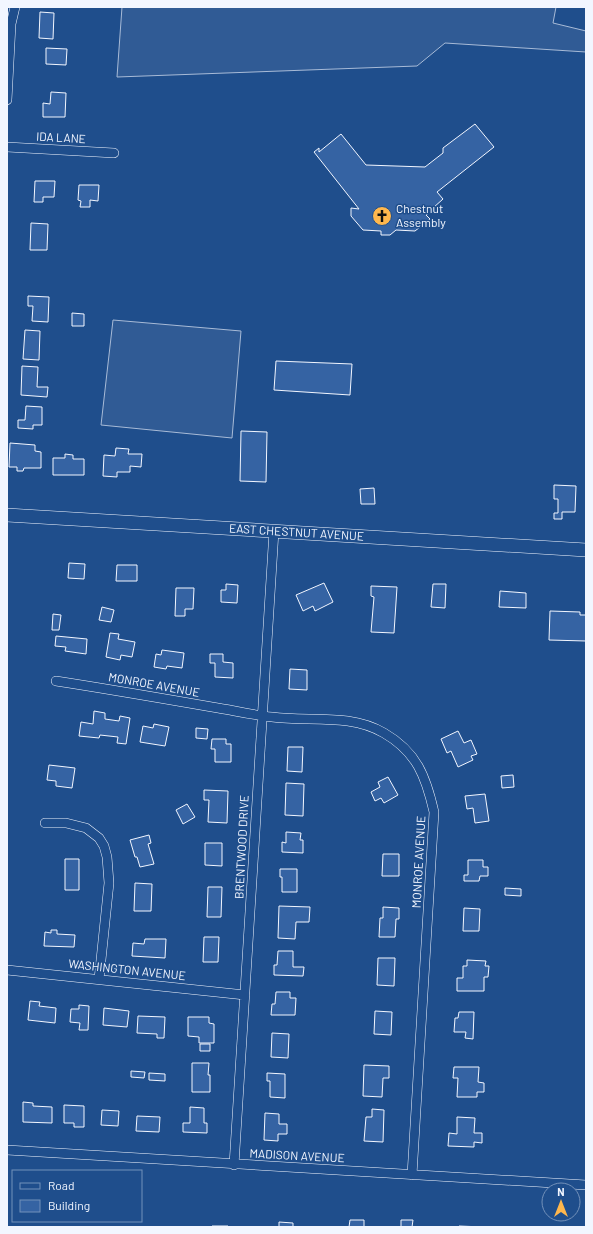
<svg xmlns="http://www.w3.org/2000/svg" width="593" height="1234" font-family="Barlow,sans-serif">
  <rect width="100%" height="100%" fill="#1f4e8c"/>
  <path fill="#305b95" stroke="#a8bbd7" d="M122 7H556L553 23 586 31V52L445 43 417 66 117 77Z
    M113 320 241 331 232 438 101 425Z"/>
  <path fill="#3563a3" stroke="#f2f6ff" d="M40 12 54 13 53 39 39 38Z
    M46 48 67 49 66 65 46 64Z
    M51 92 66 93 65 117H43V103L50 104Z
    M475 124 494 147 437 192 443 199 433 208V210L426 215 430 219 415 231 396 230 390 235H381V231L363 230 351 216V208L359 209 314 152 319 148V152L341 134 366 165 425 167 443 153V148Z
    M35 181H55L54 197H43V202H34Z
    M79 185H99L98 201 90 200V207H80L81 201 78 200Z
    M31 223 48 224 47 250H30Z
    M28 296 49 297 48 322 32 321 33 306H28Z
    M72 313 84 314V326H72Z
    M25 330 40 331 39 360 23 359Z
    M276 361 352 364 350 395 274 390Z
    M22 366 38 367 37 387H48L47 397 21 395Z
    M26 406 42 407V425H33V429L18 428V420H25Z
    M241 431 267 432 266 482 240 481Z
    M10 443 35 445V451L41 452V468H24L23 471H17V467H9Z
    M116 448 129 449 128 454H142L141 467 130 466V472H117V477L103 476 104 455 115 456Z
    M65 454 73 455V459H84V475H53V458H65Z
    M554 485 576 486 575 512H562V519H554V513H558V499H554Z
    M374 488 375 504H361L360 489Z
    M69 563 85 564 84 579 68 578Z
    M117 565H137V581H116Z
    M324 583 333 602 315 611 313 606 303 611 296 595Z
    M226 584 238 585 237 603 221 602V590H226Z
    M433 584H446L445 608 431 607Z
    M371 586 397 587 394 633 371 632 374 597 371 596Z
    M176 588H194L193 609H185V616H175Z
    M500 591 526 593V608L499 607Z
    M102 607 114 610 111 622 99 620Z
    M550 611 580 612V615H586V641L549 640Z
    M53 614 61 615 59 630H52Z
    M110 633 119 634 118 639 135 642 132 657 121 655 120 660 106 657Z
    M56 636 87 639 86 654 65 651 66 647 55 646Z
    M162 650 184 653 182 668 167 666 166 669 154 667 156 654 161 655Z
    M210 654H223V662L233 663V678L215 677V663H210Z
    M290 669 307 670V690L289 689Z
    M94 711 105 713V719L119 721 120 716 130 718 126 744 117 743 118 737 100 735 99 738 79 736 81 722 93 724Z
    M154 724 169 727 165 746 140 742 143 726 153 728Z
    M196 728 208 729 207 739 196 738Z
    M458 731 464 743 471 740 477 754 471 756 473 760 458 767 451 751 447 753 441 739Z
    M212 739H226V744H231V762H215V749H211Z
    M288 747H303L302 772 287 771Z
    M49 765 75 768 72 788 56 786V781L47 780Z
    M513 775 514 787 502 788 501 776Z
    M388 777 398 795 384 803 381 798 375 801 371 792 380 787 378 782Z
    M286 783 304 784 303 816 285 815Z
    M204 790 228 791 227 823 208 822 209 800H204Z
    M485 794 489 821 475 823 473 808 467 809 465 796Z
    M187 804 195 817 183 824 176 810Z
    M286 832 301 833 300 840H303V853L282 852V842L286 843Z
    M149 835 151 843 148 844 154 864 140 867 137 857H135L130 840Z
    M205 843H222V866L205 865Z
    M383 854H399V876H382Z
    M65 859H79V890H65Z
    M468 860H483V867H488V876H480L479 881H464V875H468Z
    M280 869H297V892H282V877H280Z
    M135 883 152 884 151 911H134Z
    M208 887H222L221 917H207Z
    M505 888 521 889V896L505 895Z
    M279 906 310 907 309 922H296L295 939 278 938Z
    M383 907 399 908V919H396L395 937H379L380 918H383Z
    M464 908 480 909 479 931H463Z
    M51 930H57V934L75 935 74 947 44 946 45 932 51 933Z
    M204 937H219L218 962H203Z
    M145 939H166L165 958 132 956 133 943 144 944Z
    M278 951H293V967H304L303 976 274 975V965H277Z
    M378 958H395L394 986 377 985Z
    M467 960 486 961 485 966H489L488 977H484V991H457V978H463V966H467Z
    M276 992H290V998H296L295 1015H271L272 1004H275Z
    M30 1001 40 1002 39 1006 56 1008 55 1023 28 1020Z
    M79 1005 89 1006 88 1030H79L80 1023 70 1022 71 1009H79Z
    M104 1008 129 1011 127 1027 103 1025Z
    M375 1011 392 1012 391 1035 374 1034Z
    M459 1012H474L473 1039 465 1038 466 1032H454L455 1018H458Z
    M138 1016 165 1017 164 1038H157V1034L137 1033Z
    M188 1017H209V1023L214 1024V1043H199V1037L188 1036Z
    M272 1033 289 1034 288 1058 271 1057Z
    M200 1044H210V1051H200Z
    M192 1063H209L208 1075H210V1092H192Z
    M364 1065 389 1066V1078H383L382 1097 363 1096Z
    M454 1067H479L478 1082 484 1083V1092H477V1097H457L458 1078H453Z
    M131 1071 145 1072 144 1078 131 1077Z
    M149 1073 165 1074V1081L149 1080Z
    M267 1073 285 1074V1098L270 1097V1081H267Z
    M23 1102 33 1103V1106L52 1107V1123L23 1122Z
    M64 1105 84 1106V1127H74V1123H64Z
    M190 1107 204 1108V1123H207V1133L183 1132V1123H190Z
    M372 1109 384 1110 383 1142 364 1141 366 1117H372Z
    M102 1110 119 1111 118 1126 101 1125Z
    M265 1113 279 1114V1124H287V1134H278V1141L264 1140Z
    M137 1116 160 1117 159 1132 136 1131Z
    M457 1117 475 1118 474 1133H482V1143L474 1142V1147L448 1146 449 1133 457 1134Z
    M350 1220H364V1227H349Z
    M401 1220H413L412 1227H416H401Z
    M279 1222 293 1223V1227H268H279Z
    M212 1226H228V1227H212Z
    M459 1226 483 1227H459Z"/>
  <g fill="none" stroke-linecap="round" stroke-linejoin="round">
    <defs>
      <path id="street" d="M7 100 11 24 15 7
        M7 147 114 153
        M56 681C108 689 160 698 212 707 232 710 252 715 272 717 309 722 350 713 384 733 417 752 426 777 434 812L412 1175
        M45 823H66L86 828 99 838 104 846 107 857 109 883 99 979
        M7 970 245 995
        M7 1150 586 1185
        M234 1165 274 531"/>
      <g id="secondary">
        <path id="s1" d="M7 515 586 550"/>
      </g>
    </defs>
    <use href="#street" stroke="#f2f6ff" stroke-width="10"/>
    <use href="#secondary" stroke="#f2f6ff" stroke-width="14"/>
    <use href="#street" stroke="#1f4e8c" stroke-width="9"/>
    <use href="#secondary" stroke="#1f4e8c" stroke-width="13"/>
  </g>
  <defs>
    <symbol id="church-disc" viewBox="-11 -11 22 22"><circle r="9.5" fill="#ffb74d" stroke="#1f4e8c"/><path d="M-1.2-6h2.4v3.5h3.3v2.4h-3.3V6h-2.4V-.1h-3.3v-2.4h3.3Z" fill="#111"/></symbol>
  </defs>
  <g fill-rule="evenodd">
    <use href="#church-disc" x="371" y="205" width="22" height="22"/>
  </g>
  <g text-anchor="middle" stroke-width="3" stroke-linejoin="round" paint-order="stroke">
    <g font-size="12" fill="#f2f6ff" stroke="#1f4e8c">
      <text transform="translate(61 138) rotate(3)" y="4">IDA LANE</text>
      <text dy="4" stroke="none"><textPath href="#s1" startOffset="290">EAST CHESTNUT AVENUE</textPath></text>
      <text transform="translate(154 685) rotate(10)" y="4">MONROE AVENUE</text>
      <text transform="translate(242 847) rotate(-87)" y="4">BRENTWOOD DRIVE</text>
      <text transform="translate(419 862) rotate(-87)" y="4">MONROE AVENUE</text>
      <text transform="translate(127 970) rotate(6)" y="4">WASHINGTON AVENUE</text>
      <text transform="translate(297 1156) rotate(3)" y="4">MADISON AVENUE</text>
    </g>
    <g font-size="12" fill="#f2f6ff" stroke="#1f4e8c" text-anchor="start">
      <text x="396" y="213">Chestnut<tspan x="396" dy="14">Assembly</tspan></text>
    </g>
  </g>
  <rect width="593" height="1234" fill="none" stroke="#f2f6ff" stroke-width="16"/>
  <rect x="12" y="1170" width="130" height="52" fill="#1f4e8c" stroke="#7391ba"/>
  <rect x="20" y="1183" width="20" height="6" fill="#1f4e8c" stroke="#7391ba"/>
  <text x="48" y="1190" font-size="12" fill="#f2f6ff">Road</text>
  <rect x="20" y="1200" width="20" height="12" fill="#3563a3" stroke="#7391ba"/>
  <text x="48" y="1210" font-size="12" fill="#f2f6ff">Building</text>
  <g transform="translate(561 1202)"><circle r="19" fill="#1f4e8c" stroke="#7391ba"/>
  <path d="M0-3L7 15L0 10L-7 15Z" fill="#ffb74d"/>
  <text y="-6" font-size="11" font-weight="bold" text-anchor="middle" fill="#f2f6ff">N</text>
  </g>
</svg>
